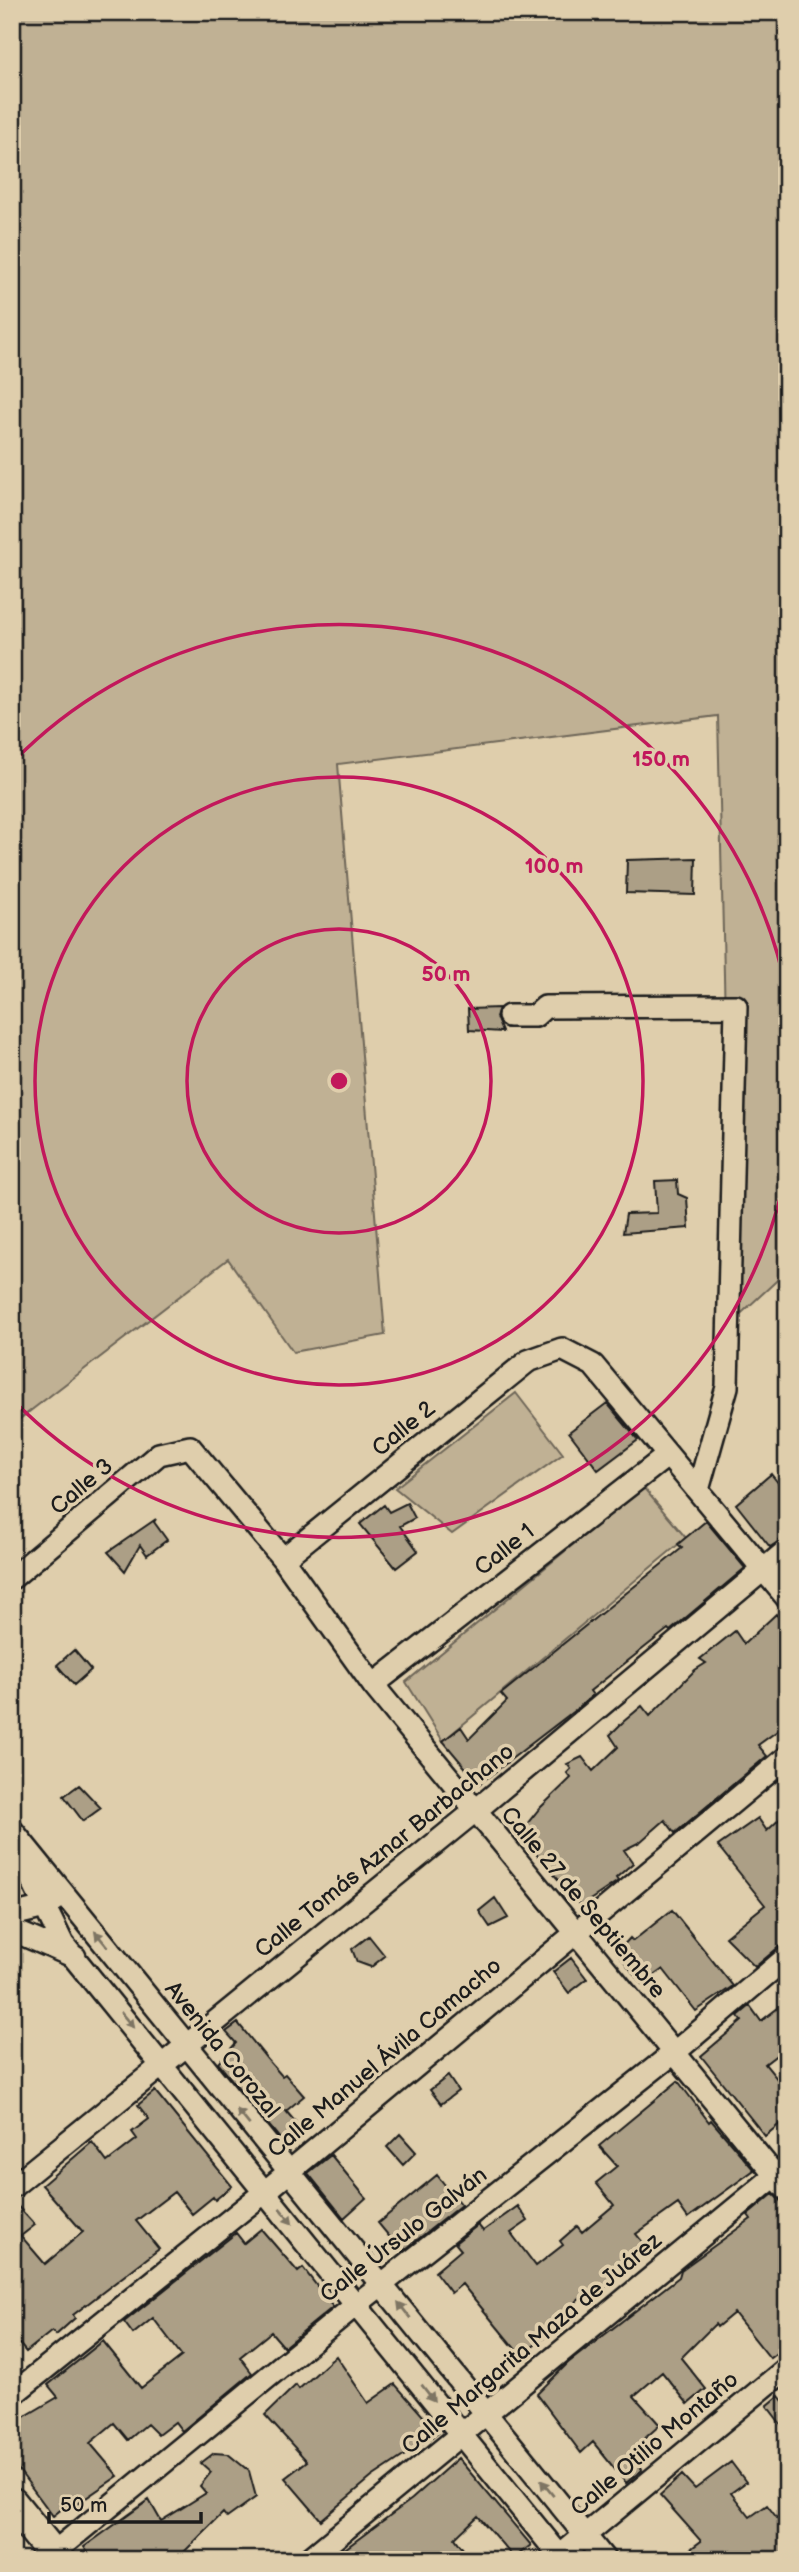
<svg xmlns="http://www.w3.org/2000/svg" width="799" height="2572" font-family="'Balsamiq Sans',sans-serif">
  <rect width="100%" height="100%" fill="#dfceac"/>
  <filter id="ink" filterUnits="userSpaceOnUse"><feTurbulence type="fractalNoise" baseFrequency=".0143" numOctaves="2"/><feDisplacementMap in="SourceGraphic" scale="14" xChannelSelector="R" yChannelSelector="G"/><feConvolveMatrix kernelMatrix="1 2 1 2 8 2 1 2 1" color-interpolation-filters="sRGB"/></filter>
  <g filter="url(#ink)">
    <path fill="#c0b194" stroke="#6e6658" stroke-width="2" d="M12 12H787V1271L732 1322 718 716 338 764 385 1335 293 1352 228 1259 12 1425Z
      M516 1393 563 1454 452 1534 395 1488Z
      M643 1487 686 1538 443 1741 406 1682Z"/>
    <path fill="#ac9f86" stroke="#1c1c1c" stroke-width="2" d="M696 858 695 895 626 893 627 860Z
      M499 1008 496 1017 502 1032 469 1030 468 1009Z
      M677 1180 678 1194 687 1198 689 1228 623 1233 626 1214 657 1213 655 1181Z
      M607 1403 638 1440 598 1470 569 1432Z
      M771 1474 787 1494V1536L770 1547 736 1504Z
      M407 1503 415 1518 400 1526 418 1551 396 1568 360 1524 384 1505 389 1512Z
      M156 1519 154 1522 167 1540 147 1555 140 1545 125 1571 108 1552Z
      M706 1521 745 1568 670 1631 668 1629 590 1691 593 1695 579 1707 479 1784 443 1741 461 1727 469 1739 507 1701 501 1694 682 1548 678 1544Z
      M776 1614 787 1627V1724L758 1745 767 1756 675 1833 665 1820 640 1842 624 1850 633 1863 616 1878 618 1881 581 1906 519 1834 539 1809 571 1778 567 1773 571 1769 567 1764 582 1757 593 1771 618 1747 610 1735 623 1722 642 1706 650 1716 695 1670 706 1663 700 1659 735 1631 744 1644Z
      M74 1650 91 1670 74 1685 57 1665Z
      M79 1785 101 1808 83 1821 64 1796Z
      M787 1812V1944L779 1947 755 1967 725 1937 765 1905 718 1846 758 1818 767 1831Z
      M495 1898 508 1918 490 1927 479 1911Z
      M672 1910 733 1986 696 2011 663 1969 642 1984 617 1952 630 1938 633 1941Z
      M369 1936 385 1956 371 1967 357 1962 352 1949Z
      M571 1958 587 1979 569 1993 553 1972Z
      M787 2001V2047L765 2064 787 2091V2118L765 2136 701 2056 742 2021 738 2016 750 2006 761 2021Z
      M238 2023 267 2059 282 2076 285 2074 304 2096 286 2111 302 2130 285 2145 218 2063 236 2043 226 2032Z
      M448 2076 458 2091 441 2104 430 2090Z
      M678 2081 709 2122 711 2120 754 2170 688 2218 678 2204 636 2234 649 2250 601 2291 597 2286 572 2305 576 2312 521 2356 462 2284 451 2293 435 2272 461 2250 455 2243 478 2225 483 2231 518 2206 528 2221 511 2233 536 2266 563 2245 560 2241 577 2226 582 2232 614 2205 596 2183 617 2166 599 2146Z
      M155 2091 232 2186 215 2200 213 2197 192 2214 174 2192 136 2221 159 2249 73 2315 75 2318 56 2335 52 2331 26 2352 12 2335V2200L35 2225 21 2236 45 2264 83 2232 42 2185 92 2142 107 2162 137 2139 132 2132 149 2119 138 2105Z
      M400 2134 416 2152 403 2165 387 2147Z
      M331 2155 366 2198 344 2218 308 2173Z
      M437 2175 461 2205 402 2252 378 2223Z
      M773 2194 787 2207V2345L770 2358 734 2313 717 2327 715 2324 681 2358 706 2389 688 2404 662 2372 634 2396 660 2425 643 2440 654 2455 639 2466 642 2470 626 2483 593 2442 581 2453 537 2394 568 2363 679 2277 681 2270 751 2219 748 2215Z
      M261 2229 298 2272 303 2268 333 2307 284 2347 271 2332 240 2357 252 2373 182 2431 175 2422 158 2435 147 2424 128 2440 114 2423 90 2443 118 2476 77 2504 74 2499 53 2516 12 2461V2424L58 2397 48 2385 103 2341 141 2388 182 2356 153 2318 133 2334 124 2322 236 2233 244 2243Z
      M336 2356 368 2403 395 2384 438 2433 372 2477 321 2520 285 2478 307 2461 265 2415 296 2385 299 2389Z
      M779 2396 787 2406V2432L767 2406Z
      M214 2453 228 2454 249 2471 256 2497 227 2518 223 2513 176 2560H93L84 2547 149 2500 161 2521 206 2493 200 2486 211 2472 201 2463Z
      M458 2458 531 2545 514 2558 478 2516 455 2538 471 2560H330L412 2499Z
      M731 2462 746 2482 731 2493 750 2517 767 2505 787 2531V2554L779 2560H676L701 2541 660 2495 682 2475 695 2489Z"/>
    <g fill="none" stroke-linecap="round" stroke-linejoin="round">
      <defs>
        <path id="minor" d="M509 1016H535L545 1007 736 1006 727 1387 698 1490
          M283 1559 528 1361 562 1349 593 1365 787 1598
          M12 1578 159 1454 190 1447 283 1559 373 1685 787 2190
          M373 1685 668 1455
          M12 1830 605 2560
          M16 1848 63 1944 563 2560
          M12 1915 45 1907 57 1899
          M12 1930 75 1957
          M12 2187 475 1811 787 1550
          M12 2395 266 2191 787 1757
          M53 2553 357 2304 675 2052 787 1957
          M308 2560 787 2166
          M555 2560 787 2368"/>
        <path id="secondary" d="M12 2503 58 2560"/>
      </defs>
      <use href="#minor" stroke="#1c1c1c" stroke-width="26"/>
      <use href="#secondary" stroke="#1c1c1c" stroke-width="35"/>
      <use href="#minor" stroke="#dfceac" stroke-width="21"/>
      <use href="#secondary" stroke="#dfceac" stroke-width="30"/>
    </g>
    <defs><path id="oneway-solid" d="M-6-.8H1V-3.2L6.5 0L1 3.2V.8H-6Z" transform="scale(1.75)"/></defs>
    <g fill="#7e7564">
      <use href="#oneway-solid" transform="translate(101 1939) rotate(-129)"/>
      <use href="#oneway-solid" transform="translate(127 2020) rotate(50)"/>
      <use href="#oneway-solid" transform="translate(243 2117) rotate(-129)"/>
      <use href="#oneway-solid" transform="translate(286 2216) rotate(51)"/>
      <use href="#oneway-solid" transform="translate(404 2310) rotate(-128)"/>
      <use href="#oneway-solid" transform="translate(428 2393) rotate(52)"/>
      <use href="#oneway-solid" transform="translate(547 2488) rotate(-129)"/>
    </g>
  </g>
  <g fill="none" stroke="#c2185b" stroke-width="3.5">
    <circle cx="339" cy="1081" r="152"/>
    <circle cx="339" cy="1081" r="304"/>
    <path d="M787 1168A456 456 0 0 1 14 1401M14 761A456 456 0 0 1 787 994"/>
  </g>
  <g text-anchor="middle" stroke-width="7" stroke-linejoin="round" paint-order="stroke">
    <g font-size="23" fill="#1c1c1c" stroke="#dfceac">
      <text transform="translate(403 1428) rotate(-39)" y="8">Calle 2</text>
      <text transform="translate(81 1486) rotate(-40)" y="8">Calle 3</text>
      <text transform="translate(504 1549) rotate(-38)" y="8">Calle 1</text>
      <text transform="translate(384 1850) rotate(-39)" y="8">Calle Tomás Aznar Barbachano</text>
      <text transform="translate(584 1902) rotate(50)" y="8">Calle 27 de Septiembre</text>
      <text transform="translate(223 2049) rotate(51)" y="8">Avenida Corozal</text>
      <text transform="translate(384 2057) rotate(-40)" y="8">Calle Manuel Ávila Camacho</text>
      <text transform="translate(403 2234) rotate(-38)" y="8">Calle Úrsulo Galván</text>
      <text transform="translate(531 2343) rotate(-40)" y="8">Calle Margarita Maza de Juárez</text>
      <text transform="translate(654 2443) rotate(-40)" y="8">Calle Otilio Montaño</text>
    </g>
  </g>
  <circle cx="339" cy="1081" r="10" fill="#c2185b" stroke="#dfceac" stroke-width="3.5"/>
  <g font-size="21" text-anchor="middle" font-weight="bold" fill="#c2185b" stroke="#dfceac" stroke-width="7" stroke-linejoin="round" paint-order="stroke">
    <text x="661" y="766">150 m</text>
    <text x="554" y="873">100 m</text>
    <text x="446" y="981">50 m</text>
  </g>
  <rect width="799" height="2572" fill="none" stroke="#dfceac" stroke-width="42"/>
  <rect x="21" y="21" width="757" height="2530" fill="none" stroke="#1c1c1c" stroke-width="2.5" filter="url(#ink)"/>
  <path d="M49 2512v10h152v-10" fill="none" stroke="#1c1c1c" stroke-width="3.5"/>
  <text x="60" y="2512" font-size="21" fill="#1c1c1c" stroke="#dfceac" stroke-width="5" paint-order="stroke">50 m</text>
</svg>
